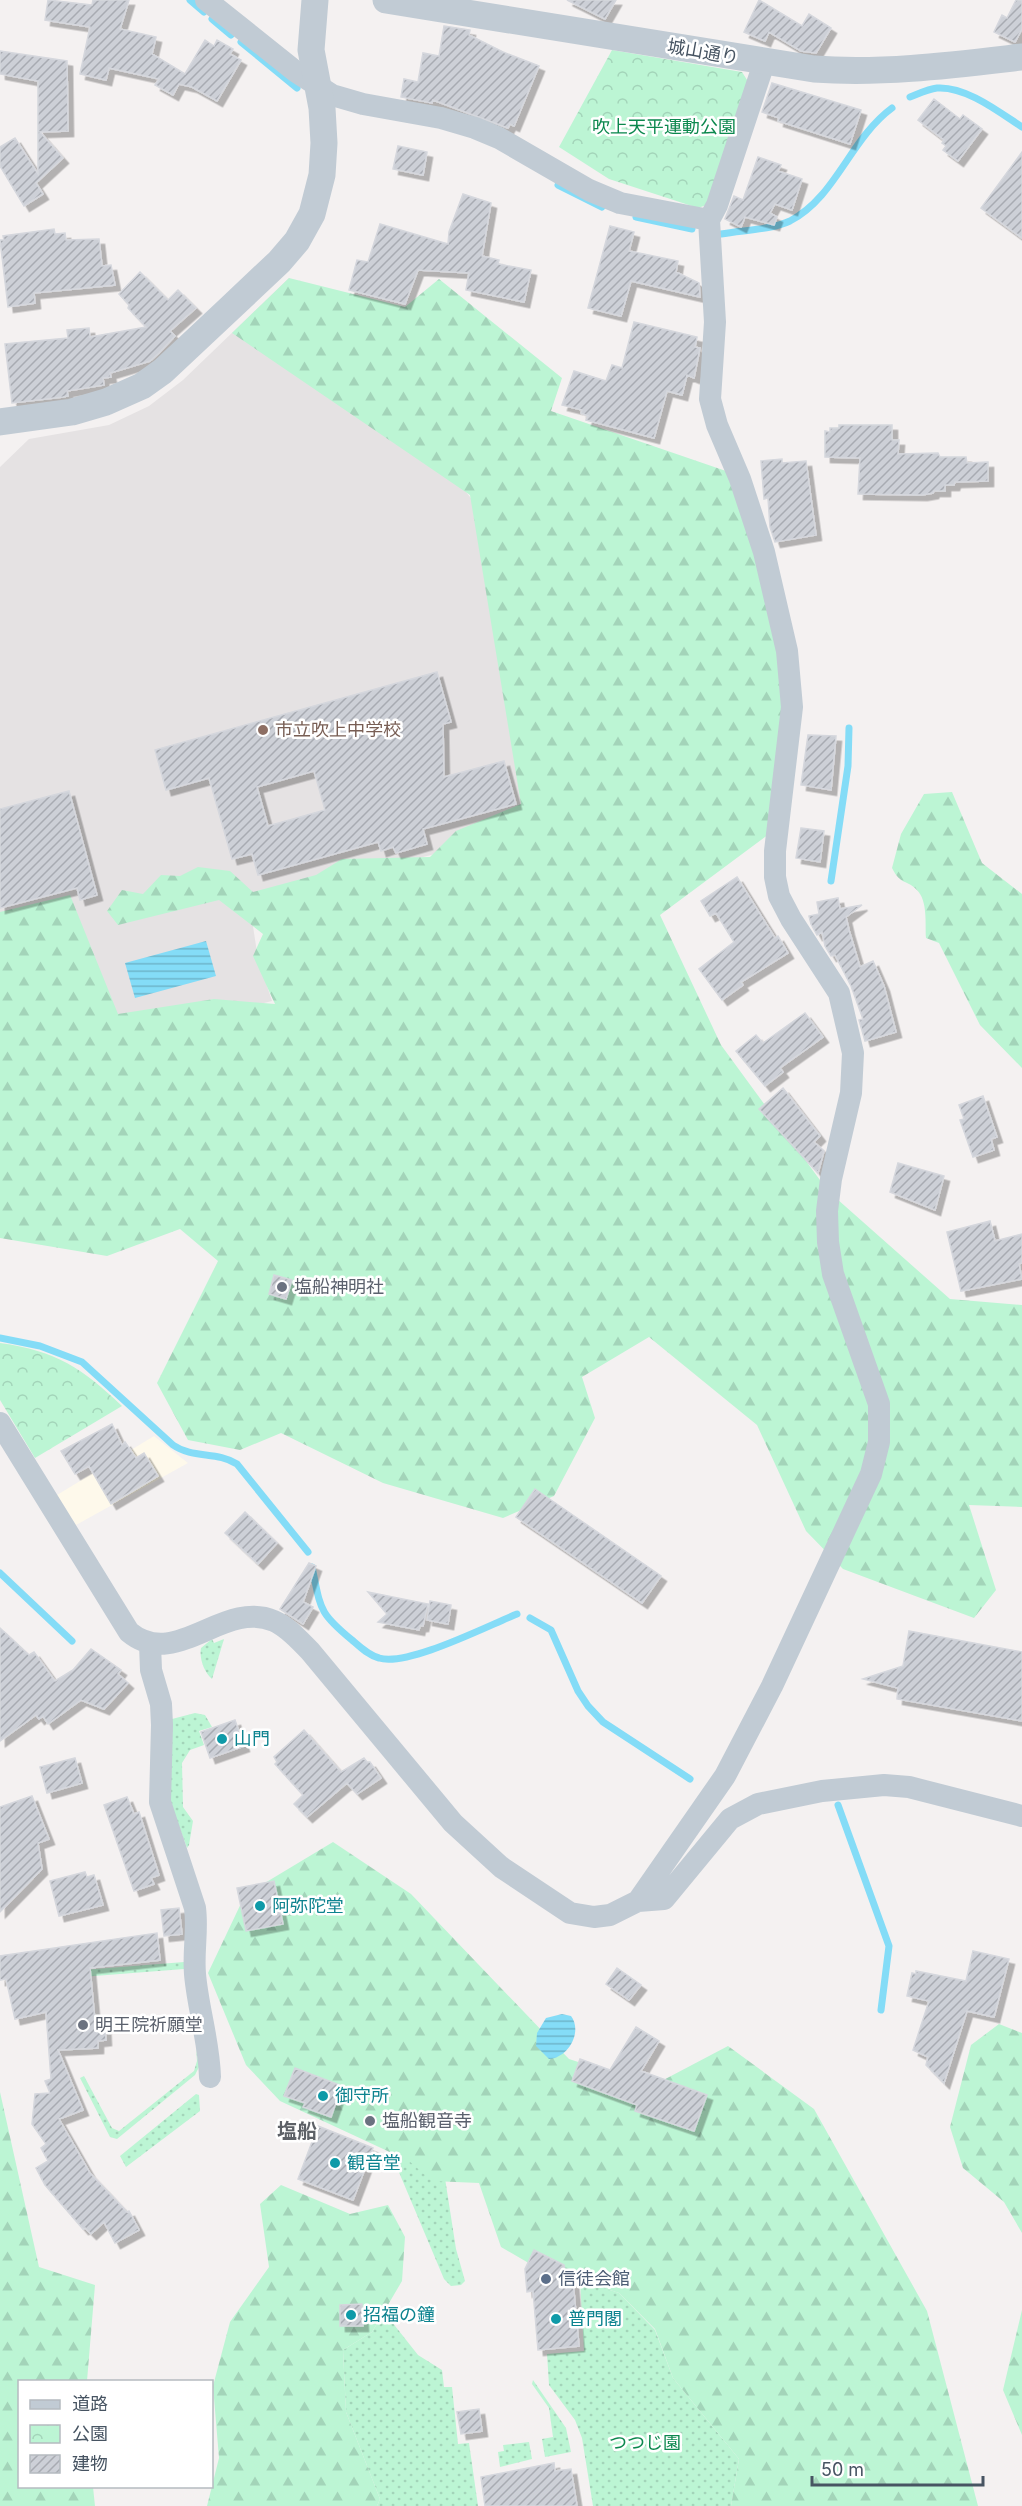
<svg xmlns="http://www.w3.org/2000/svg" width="1022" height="2506" font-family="Inter,'Noto Sans JP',sans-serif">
  <defs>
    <pattern id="grass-dots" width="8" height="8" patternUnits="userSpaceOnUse" patternTransform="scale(1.5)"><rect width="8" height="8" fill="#bcf5d4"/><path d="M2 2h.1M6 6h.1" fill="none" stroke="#a3d4b9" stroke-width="1.8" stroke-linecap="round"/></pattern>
    <pattern id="forest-firs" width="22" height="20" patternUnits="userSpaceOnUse" patternTransform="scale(1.5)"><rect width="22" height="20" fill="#bcf5d4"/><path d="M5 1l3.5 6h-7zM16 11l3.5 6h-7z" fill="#a3d4b9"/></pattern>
    <pattern id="park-crowns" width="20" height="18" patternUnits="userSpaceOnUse" patternTransform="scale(1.5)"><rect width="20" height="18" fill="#bcf5d4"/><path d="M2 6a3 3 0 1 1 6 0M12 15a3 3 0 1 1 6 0" fill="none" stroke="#a3d4b9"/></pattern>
    <pattern id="water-rules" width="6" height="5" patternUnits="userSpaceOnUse" patternTransform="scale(1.5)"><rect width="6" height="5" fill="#84dcf7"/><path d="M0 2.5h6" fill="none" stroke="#6eb5cb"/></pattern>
    <pattern id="building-hatch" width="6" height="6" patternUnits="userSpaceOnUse" patternTransform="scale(1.5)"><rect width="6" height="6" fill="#cdd0d7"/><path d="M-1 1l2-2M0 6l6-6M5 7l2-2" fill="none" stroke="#a8abb2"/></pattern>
    <filter id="shadow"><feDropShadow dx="5.5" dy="5.5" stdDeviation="0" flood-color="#0004"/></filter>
  </defs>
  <rect width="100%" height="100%" fill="#f4f1f1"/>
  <path fill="#fef9eb" d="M154 1436 188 1463 76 1525 57 1495Z"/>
  <path fill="#e5e2e3" d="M289 278 319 305 481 511 549 826 249 900 258 959 272 1001 116 1041 0 920V467L29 439 109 425 149 406 183 380Z"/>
  <path fill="url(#grass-dots)" d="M212 1639 214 1643 224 1639 212 1679C204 1672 199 1658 201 1648Z
    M195 1713 205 1715 212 1727 199 1731 204 1745 190 1750 182 1763 183 1807 193 1821 189 1845 187 1848 170 1802 172 1719Z
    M184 1962V1969L56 1979 58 1972Z
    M196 2048 199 2067 195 2075 117 2139 110 2137 80 2078 84 2076 112 2128 119 2131 194 2071 197 2061Z
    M196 2094 199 2095 200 2111 126 2167 120 2156Z
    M396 2153 442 2159 456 2249 465 2281 461 2285 451 2286 444 2279 393 2158Z
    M580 2280 619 2293 655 2330 673 2378 739 2459 731 2506H593L582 2438 575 2420 549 2385 547 2354 584 2351Z
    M384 2312 418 2355 442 2370 444 2387H452L458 2444 469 2443 478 2506H377L380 2499 346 2412 343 2350 372 2332Z
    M533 2380 566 2428 571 2452 545 2457 542 2439 553 2437 549 2408 532 2384Z
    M529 2442 532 2459 500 2467 498 2452 504 2451 503 2445Z"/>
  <path fill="url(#forest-firs)" d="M289 278 405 307 439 279 562 378 551 411 726 471 761 569 776 636 783 698 769 834 660 915 721 1045 828 1191 950 1299 1022 1305V1507L969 1505 996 1590 974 1618 843 1569 806 1531 757 1425 649 1337 582 1377 595 1418 554 1496 503 1518 383 1483 281 1433 240 1450 188 1440 157 1383 218 1261 180 1229 107 1256 0 1238V912L70 895 118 1014 214 999 275 1004 253 956 263 934 219 900 118 925 107 911 122 890 143 894 161 875 180 876 198 867 230 871 253 892 316 875 342 859 430 857 456 831 521 804 470 495 232 333Z
    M952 792 982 863 1022 894V1068L980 1025 939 943 926 938C925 924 928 901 917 890 907 879 901 886 892 868L901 834 924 794Z
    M333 1842 411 1894 569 2059 652 2086 728 2046 814 2109 927 2311 978 2506H731L739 2459 673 2378 655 2329 619 2293 532 2265 501 2247 479 2183 432 2181 409 2161 280 2101 246 2065 208 1973 245 1895Z
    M999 2024 1022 2033V2233L1004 2202 963 2168 950 2127 971 2045Z
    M0 2092 39 2267 95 2285 87 2381 20 2382V2486L93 2487 95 2506H0Z
    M281 2185 350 2214 388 2205 405 2237 402 2281 372 2332 343 2350 346 2412 380 2499 377 2506H207L219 2458 213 2386 230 2322 269 2267 260 2204Z
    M1022 2310V2435L1003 2390Z"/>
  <path fill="url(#park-crowns)" d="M612 50 742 72 749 83 709 204 698 208 609 179 559 147Z
    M0 1343C57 1351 82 1368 122 1406L35 1458 0 1400Z"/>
  <path fill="url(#water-rules)" d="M206 941 216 976 135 998 125 963Z
    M562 2014 571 2016C583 2032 568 2058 549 2059L536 2046 537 2033 546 2018Z"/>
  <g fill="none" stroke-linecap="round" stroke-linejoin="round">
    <path stroke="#84dcf7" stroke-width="7" d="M190 0 204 12
      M212 19 231 35
      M241 42 297 88
      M910 97C918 94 928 89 937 88 966 86 999 112 1022 127
      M558 185 602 207
      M636 217 692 229
      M721 234C742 230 771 230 790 221 836 197 850 139 892 108
      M831 881 848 766 849 728
      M0 1338 40 1346 82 1362 173 1445C193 1459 217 1451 237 1464L308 1552
      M312 1567C321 1609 318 1612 352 1640 360 1647 368 1655 379 1658 407 1667 487 1626 517 1614
      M0 1573 72 1641
      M530 1618 551 1630 578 1691 588 1706 603 1722 690 1779
      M838 1805 889 1946 881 2010"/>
  </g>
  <path fill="url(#building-hatch)" stroke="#d5d7dd" stroke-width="1.5" fill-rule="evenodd" filter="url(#shadow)" d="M48 0 92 5 93 0H129L120 29 156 37 152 54 185 74 205 40 214 46 217 40 233 49 230 54 241 60 217 101 192 87 179 84 173 95 155 85 159 79 109 68 106 80 80 74 90 27 45 20Z
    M567 0H616L605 19Z
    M759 0 802 26 809 14 831 28 816 53 801 51 769 32 765 41 744 32Z
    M1016 0H1022V29L1015 42 994 32 1002 15 1007 18Z
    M444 26 470 30 469 35 503 52 539 66 514 126 510 124 508 128 433 100 432 103 401 97 404 79 418 82 423 53 439 56Z
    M0 51 67 61 68 131 40 132 63 158 36 183 43 194 24 206 0 166V147L15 138 38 174V81L0 74Z
    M772 83 861 110 850 144 778 121 779 118 762 112Z
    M934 99 960 119 963 115 982 129 958 161 943 150 946 146 942 143 944 140 918 120Z
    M398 146 427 152 423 175 393 169Z
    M1022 152V238L981 208Z
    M758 157 781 165 778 171 802 179 792 210 775 204 770 213 777 217 774 225 745 217 741 227 725 219 734 196 743 200Z
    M463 194 491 203 482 256 499 260 498 264 531 270 524 302 466 290 469 273 418 270 405 304 349 290 357 260 368 262 380 224 448 244 449 232Z
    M610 226 634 232 629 251 678 261 676 272 699 283 700 297 631 281 621 316 588 308Z
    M54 229 55 234 65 233 66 240 99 239 102 266 111 265 115 285 34 293 35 303 8 307 0 240H4L3 236Z
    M140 272 168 300 178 290 196 308 170 331 175 336 159 353 150 361 110 373 111 377 103 378 104 385 67 391 68 396 63 397 12 403 5 344 68 338 67 330 89 328 90 337 146 327 128 308 129 305 119 294Z
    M634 322 697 337 695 347 700 348 694 378 687 375 682 395 667 391 654 438 586 420 588 416 581 413 582 410 562 405 574 371 606 381 612 365 622 368Z
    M839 425H892V440H899L898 454 938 453 940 457H966L967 463 988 462V481L955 482 954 485H945V491H934L933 493 922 495 858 494 860 458 825 457V431L830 432V428H839Z
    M782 459V463L806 461 816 535 775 542 770 527 768 498 764 499 761 461Z
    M437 672 451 722 443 724 444 777 504 761 516 804 423 829 427 844 396 853 393 847 381 851 378 842 258 875 252 854 232 859 209 778 166 790 155 750ZM314 771 325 810 268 826 257 787Z
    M808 735 836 736 831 790 801 785Z
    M69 791 97 895 80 900 77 888 0 908V809Z
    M801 828 824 831 820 862 796 858Z
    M737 877 775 938 778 936 788 953 741 982 743 985 722 1000 699 969 734 942 716 913 710 916 701 901Z
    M838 898 840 909 862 905 846 917 849 930 860 967 873 961 884 986 896 1032 865 1041 859 1020 863 1019 851 986 835 955 831 956 825 946 822 932 817 935 811 924 809 916 819 914 817 902Z
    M805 1013 823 1037 780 1068 783 1072 765 1086 736 1051 756 1035 763 1043Z
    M783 1088 820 1136 814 1142 824 1151 818 1173 759 1109Z
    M983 1096 997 1137 991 1139 994 1150 973 1157 960 1120 964 1119 959 1105Z
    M898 1163 944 1176 935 1210 890 1192Z
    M990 1221 995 1241 1022 1234V1263L1019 1264 1022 1279 961 1291 947 1232Z
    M274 1275 292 1280 286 1299 269 1294Z
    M112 1424 122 1445 125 1442 136 1458 144 1453 158 1476 111 1504 89 1466 75 1474 61 1451Z
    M535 1489 661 1576 642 1603 516 1517Z
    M245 1512 277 1543 258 1564 225 1533Z
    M309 1563 316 1566 303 1602 313 1607 303 1624 280 1609Z
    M368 1592 428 1604 423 1626H420L419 1630 378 1622 387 1614Z
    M430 1601 451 1605 448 1624 427 1620Z
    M0 1628 29 1655 34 1652 55 1681 73 1670 91 1649 121 1670 118 1674 128 1683 104 1709 81 1700 48 1724 43 1716 39 1719 36 1715 0 1741Z
    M909 1631 1022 1652V1721L897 1699 898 1688 863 1679 903 1666Z
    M235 1720 244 1746 210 1758 201 1732Z
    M304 1730 341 1772 364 1758 367 1762H370L381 1778 357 1794 347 1783 307 1817 294 1804 303 1795 275 1764 277 1762 274 1757Z
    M75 1758 82 1783 47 1793 40 1767Z
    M32 1796 49 1839 38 1843 42 1869 0 1912V1807Z
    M127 1797 134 1814 139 1812 159 1875 151 1878 154 1884 134 1891 104 1805Z
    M85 1872 87 1877 94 1875 103 1905 59 1916 50 1881Z
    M274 1881 283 1924 246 1931 237 1888Z
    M179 1908 182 1934 164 1936 161 1910Z
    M157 1933 160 1960 90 1968 95 2021H105L106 2040 98 2041V2048L58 2050 83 2110 59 2119 90 2173 127 2212 129 2211 139 2230 115 2243 104 2222 91 2234 85 2228 83 2229 45 2185 36 2168 48 2161 41 2148 46 2144 32 2124 35 2094 50 2093 45 2081 51 2079 46 2012 15 2019 6 1979 0 1980V1956Z
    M973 1951 1009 1959 994 2017 967 2011 944 2083 926 2065 928 2057 913 2050 929 2001 907 1996 912 1973 916 1974V1971L966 1981Z
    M617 1968 641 1985 629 2000 606 1984Z
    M636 2027 659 2041 641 2071 707 2095 694 2131 635 2111 637 2105 572 2081 580 2059 610 2070Z
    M295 2068 342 2086 331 2117 303 2107 305 2103 284 2096Z
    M318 2126 373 2148 353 2200 298 2179Z
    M534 2250 564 2265 566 2281H573L579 2346 538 2350 533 2291 527 2292 525 2269Z
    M362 2304 363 2326H340V2305Z
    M479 2409 482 2431 461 2434 457 2412Z
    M554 2463 555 2471 571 2469 577 2506H485L481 2477Z"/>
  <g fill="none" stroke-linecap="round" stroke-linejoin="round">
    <path stroke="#c1cbd4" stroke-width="22" d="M206 0 295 71 332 95 363 104 441 118 475 128 499 138 589 190 620 203 709 220
      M0 1423 129 1632C176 1671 223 1599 274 1621 288 1627 299 1640 310 1651L453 1823 501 1867 570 1913 594 1917 610 1915 638 1901 725 1776 772 1686 871 1474 879 1442V1404L833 1274 828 1242 827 1211 831 1179 851 1093 853 1053 839 993 791 919 779 896 775 877V851L792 707 787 651 764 552 740 479 717 425 710 399 715 322 709 220 717 205 764 63
      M150 1644 151 1670 161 1704 162 1725 160 1802 195 1908C198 1930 193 1951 195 1974 198 2009 209 2041 210 2077
      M638 1901 664 1899 730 1819 758 1804 822 1791 884 1785 909 1787 1022 1816"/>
    <path stroke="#c1cbd4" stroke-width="27" d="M386 0 814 69C884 74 953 65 1022 57
      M0 422 72 412 106 402 142 386 163 371 227 311 279 262 297 241 312 214 322 175 324 143 322 108 311 50 315 0"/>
  </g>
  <circle fill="#8d6e63" stroke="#fff" stroke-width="2" cx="263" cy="730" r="6"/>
  <g fill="#6b7280" stroke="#fff" stroke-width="2">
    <circle cx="282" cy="1287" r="6"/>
    <circle cx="83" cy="2025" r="6"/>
    <circle cx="370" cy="2121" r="6"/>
  </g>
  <g fill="#0f9aa8" stroke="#fff" stroke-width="2">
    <circle cx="222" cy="1739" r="6"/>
    <circle cx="260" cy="1906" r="6"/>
    <circle cx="323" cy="2096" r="6"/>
    <circle cx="335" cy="2163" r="6"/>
    <circle cx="351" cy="2315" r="6"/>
    <circle cx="556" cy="2319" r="6"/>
  </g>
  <circle fill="#5c6f8a" stroke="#fff" stroke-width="2" cx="546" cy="2279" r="6"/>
  <g text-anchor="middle" stroke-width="5" stroke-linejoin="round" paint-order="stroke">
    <g font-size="18" fill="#475462" stroke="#fff">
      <text transform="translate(703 52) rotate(10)" y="6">城山通り</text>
    </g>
    <g font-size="18" fill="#0c884e" stroke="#fff">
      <text x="664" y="133">吹上天平運動公園</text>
      <text x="645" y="2449">つつじ園</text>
    </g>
    <g font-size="18" fill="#785e54" stroke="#fff" text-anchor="start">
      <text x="275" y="736">市立吹上中学校</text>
    </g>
    <g font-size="18" fill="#5b616d" stroke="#fff" text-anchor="start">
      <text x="294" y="1293">塩船神明社</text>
      <text x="95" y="2031">明王院祈願堂</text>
      <text x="382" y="2127">塩船観音寺</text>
    </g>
    <g font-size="18" fill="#0d838f" stroke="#fff" text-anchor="start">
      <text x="234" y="1745">山門</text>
      <text x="272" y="1912">阿弥陀堂</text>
      <text x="335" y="2102">御守所</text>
      <text x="347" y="2169">観音堂</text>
      <text x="363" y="2321">招福の鐘</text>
      <text x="568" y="2325">普門閣</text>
    </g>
    <g font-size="18" fill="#4e5e75" stroke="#fff" text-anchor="start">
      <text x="558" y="2285">信徒会館</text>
    </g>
    <g font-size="20" font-weight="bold" fill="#5d6167" stroke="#fff">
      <text x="297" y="2138">塩船</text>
    </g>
  </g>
  <rect x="18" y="2380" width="195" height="108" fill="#ffffff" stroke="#b5bbc0" stroke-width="1.5"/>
  <rect x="30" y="2400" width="30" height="9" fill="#c1cbd4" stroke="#b5bbc0" stroke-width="1.5"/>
  <text x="72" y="2410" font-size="18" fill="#475462">道路</text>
  <rect x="30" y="2425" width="30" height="18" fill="url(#park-crowns)" stroke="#b5bbc0" stroke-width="1.5"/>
  <text x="72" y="2440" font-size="18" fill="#475462">公園</text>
  <rect x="30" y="2455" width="30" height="18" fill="url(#building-hatch)" stroke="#b5bbc0" stroke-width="1.5"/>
  <text x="72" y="2470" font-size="18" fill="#475462">建物</text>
  <path d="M812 2476v9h171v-9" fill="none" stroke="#475462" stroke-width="3"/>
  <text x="821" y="2476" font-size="18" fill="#475462" stroke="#ffffff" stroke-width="4.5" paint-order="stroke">50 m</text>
</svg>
